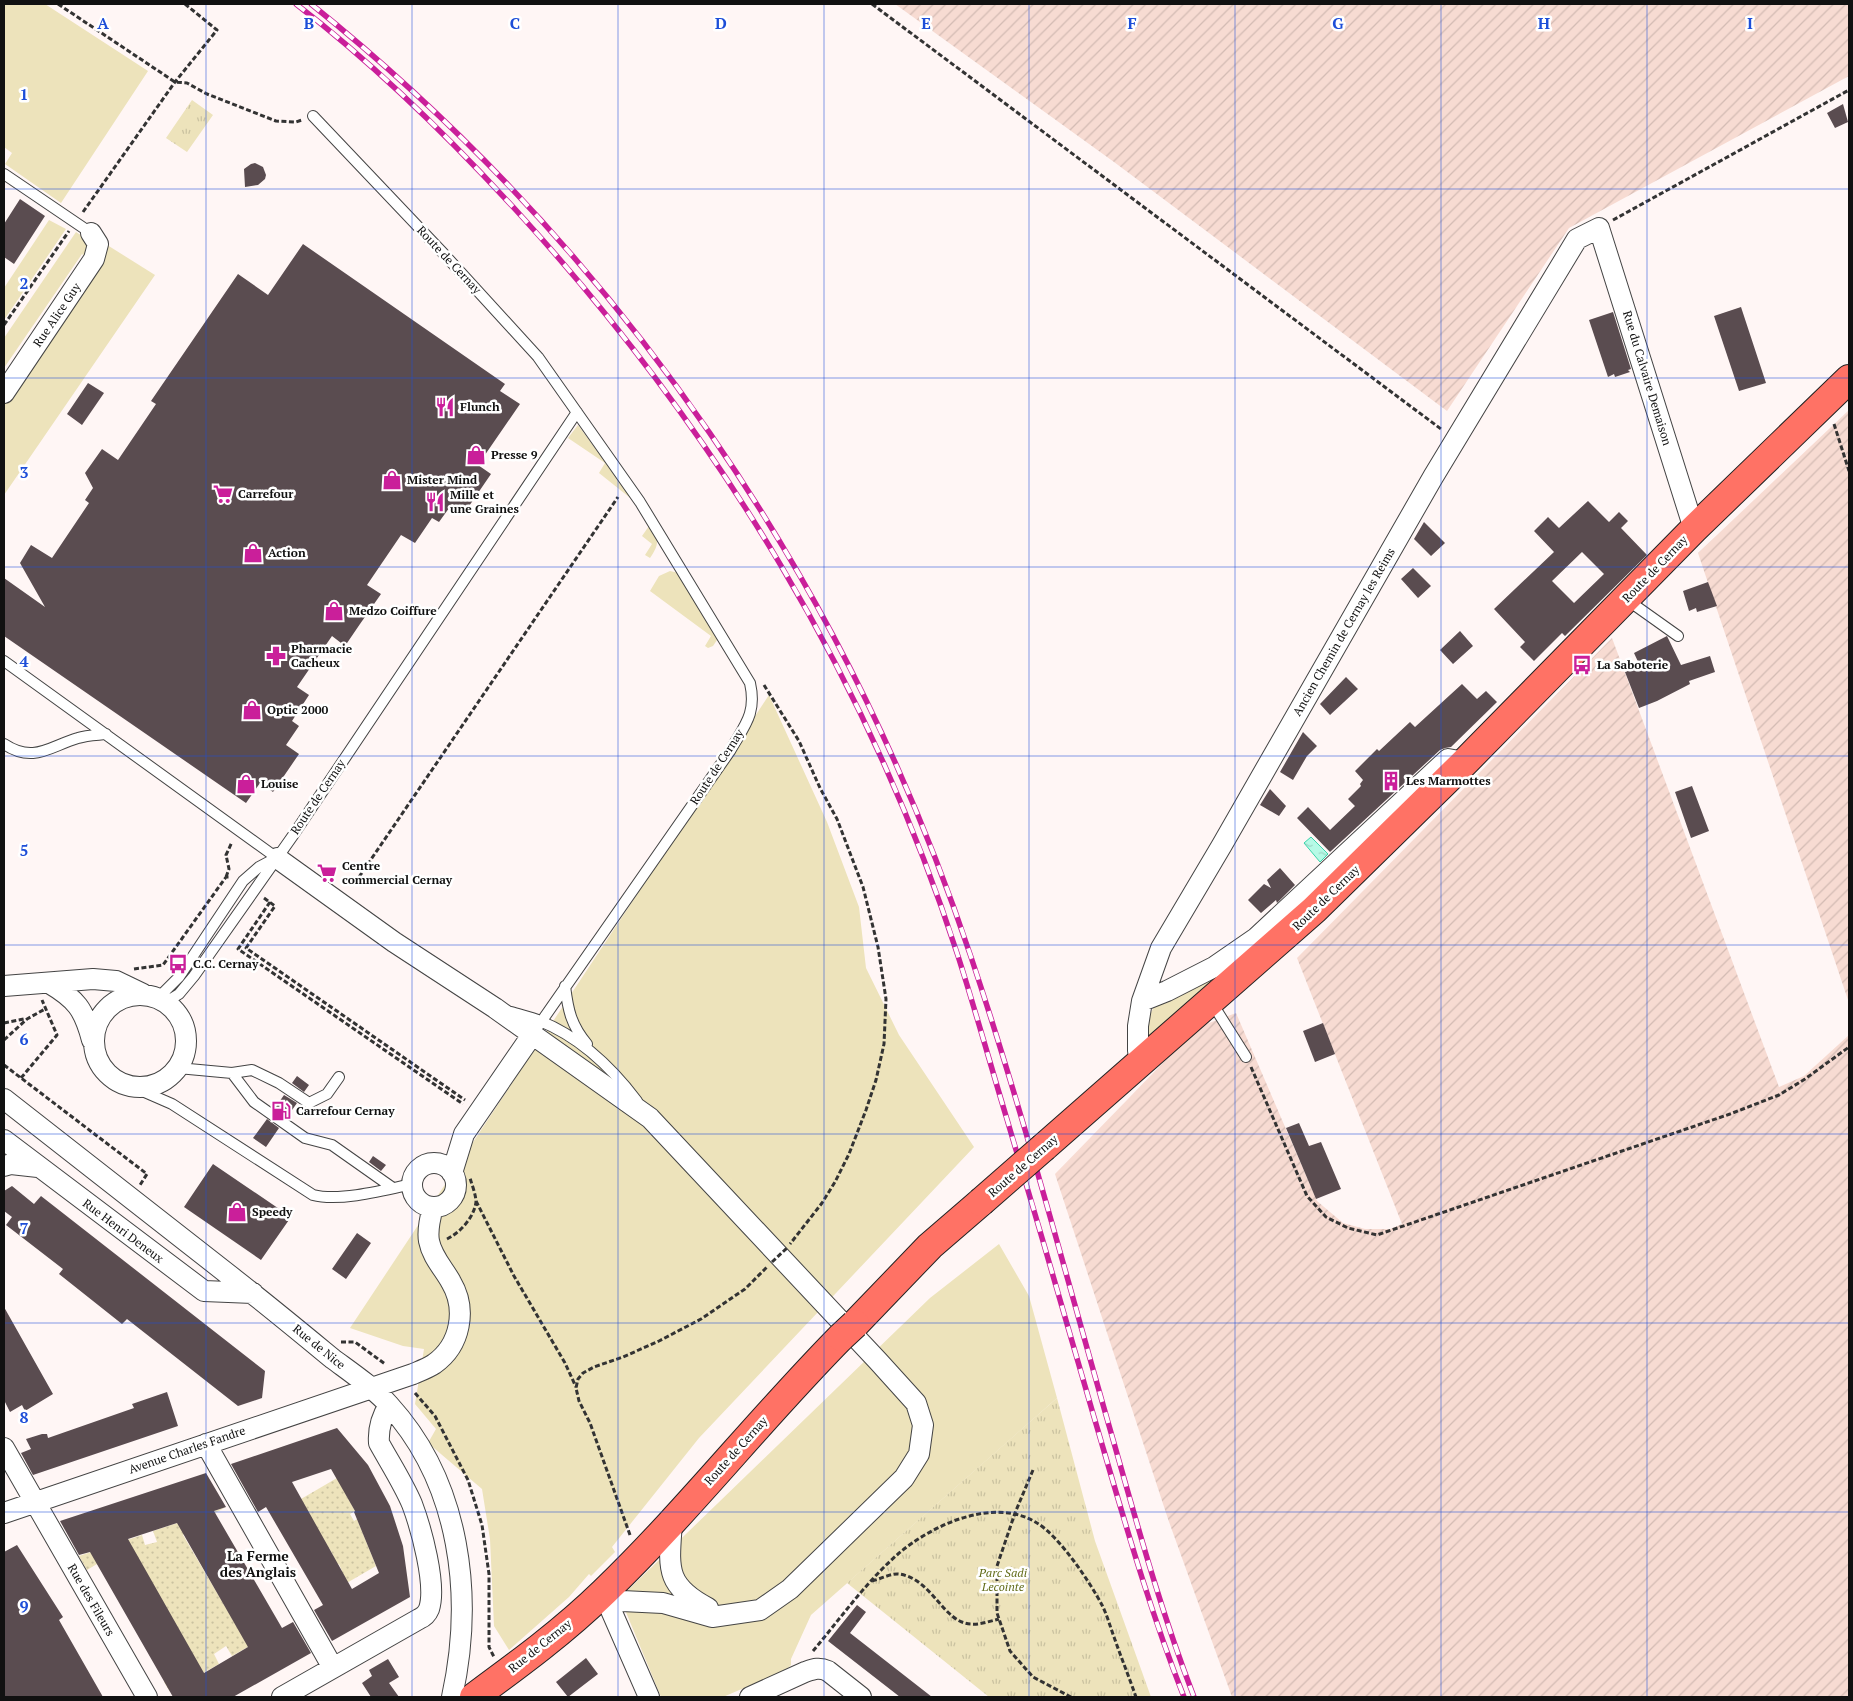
<svg xmlns="http://www.w3.org/2000/svg" width="1853" height="1701" font-family="'PT Serif',serif">
  <defs>
    <pattern id="farmland-furrows" width="10" height="10" patternUnits="userSpaceOnUse" patternTransform="scale(1.25)"><rect width="10" height="10" fill="#f7dbd2"/><path d="M-1 1l2-2M0 10L10 0M9 11l2-2" fill="none" stroke="#d3bbb3"/></pattern>
    <pattern id="park-tufts" width="24" height="20" patternUnits="userSpaceOnUse" patternTransform="scale(1.25)"><rect width="24" height="20" fill="#ede3bb"/><path d="M3 7l-1-3M5 7V3M7 7l1-3M15 17l-1-3M17 17v-4M19 17l1-3" fill="none" stroke="#cac2a0"/></pattern>
    <pattern id="garden-dots" width="8" height="8" patternUnits="userSpaceOnUse" patternTransform="scale(1.25)"><rect width="8" height="8" fill="#ede3bb"/><path d="M2 2h.1M6 6h.1" fill="none" stroke="#cac2a0" stroke-width="1.8" stroke-linecap="round"/></pattern>
    <pattern id="water-ripples" width="26" height="14" patternUnits="userSpaceOnUse" patternTransform="scale(1.25)"><rect width="26" height="14" fill="#b6fae6"/><path d="M2 4q2-2 4 0t4 0M15 11q2-2 4 0t4 0" fill="none" stroke="#9bd5c4"/></pattern>
  </defs>
  <rect width="100%" height="100%" fill="#fff6f5"/>
  <path fill="url(#farmland-furrows)" d="M895 4H1849V76L1569 228 1447 411 1114 162Z
    M1849 410V1003L1698 553Z
    M1612 638 1779 1087 1804 1076 1849 1035V1697H1232L1168 1519 1055 1174 1198 1027 1236 1013 1317 1201 1343 1223 1365 1229H1390L1402 1224 1297 958Z"/>
  <path fill="#ede3bb" d="M4 4H45L148 71 61 203 5 164 12 153 4 147Z
    M49 220 66 229 4 320V288Z
    M76 232 90 241 87 258 82 254 4 368V338Z
    M104 243 155 275 4 495V403L102 259Z
    M578 425 634 501 599 473 605 463 568 438Z
    M649 526C660 539 659 545 650 558L645 555 652 544 642 536Z
    M670 571 679 573 717 638V640L713 646 708 648 705 646 711 636 650 591 659 576Z
    M769 695 827 822 859 907 866 968 899 1035 974 1147 699 1438 612 1547 615 1552 591 1576 589 1574 569 1597 509 1650 494 1626 490 1539 482 1489 428 1443 436 1429 415 1404 424 1349 403 1346 350 1328Z
    M1237 960 1149 1037 1144 1031 1146 1021 1154 1007Z
    M999 1244 1029 1296 1057 1398 811 1615 791 1659V1665L786 1670 723 1697H661L623 1605 626 1592 930 1298Z"/>
  <path fill="url(#park-tufts)" d="M192 100 213 115 187 152 166 138Z
    M1057 1398 1095 1541 1151 1697H989L847 1583Z"/>
  <path fill="url(#garden-dots)" d="M337 1478 355 1511 350 1514 354 1521 357 1519 376 1566 345 1584 339 1574 342 1571 339 1564 334 1567 333 1555 329 1548 325 1550 301 1499Z
    M226 1507 215 1513 216 1515 183 1535 243 1637 281 1628 232 1656 226 1646 214 1654 219 1664 170 1692 164 1682 198 1663 97 1564 87 1570 79 1556 142 1535 145 1545 157 1542 153 1531Z"/>
  <path fill="url(#water-ripples)" stroke="#39d5ab" d="M1311 837 1328 854 1320 862 1304 843Z"/>
  <path fill="#5a4c50" fill-rule="evenodd" d="M1843 104 1848 122 1835 128 1827 113Z
    M255 163 263 167 266 175 265 179 258 185 245 187 244 169 251 164Z
    M20 199 45 216 14 264 4 257V224Z
    M303 244 505 384 500 391 520 404 478 465 491 474 465 512 452 504 439 522 432 518 415 543 401 535 367 585 381 594 360 624 345 646 332 636 297 687 309 695 292 721 299 726 286 745 299 754 273 792 260 783 246 803 4 636V578L45 607 20 563 31 545 52 558 89 503 85 500 93 488 85 473 102 449 118 460 156 404 151 401 238 274 268 295Z
    M1741 307 1766 383 1739 391 1714 316Z
    M1613 312 1631 369 1628 370 1630 372 1615 377 1614 374 1608 377 1589 320Z
    M88 383 104 393 82 425 67 414Z
    M1588 501 1609 522 1619 512 1628 521 1621 528 1647 555 1565 636 1562 633 1534 661 1520 647 1525 642 1494 609 1554 552 1534 531 1548 517 1559 528ZM1582 552 1604 574 1574 603 1552 581Z
    M1424 522 1445 543 1431 556 1414 539Z
    M1413 568 1431 586 1418 598 1401 579Z
    M1708 582 1717 606 1697 612 1696 608 1689 611 1683 591Z
    M1460 631 1473 646 1453 664 1440 650Z
    M1667 636 1681 665 1710 656 1715 672 1689 681 1690 684 1657 701 1639 708 1625 672 1640 666 1634 653Z
    M1346 677 1358 689 1330 715 1320 704Z
    M1462 684 1477 699 1486 691 1497 702 1451 747 1445 748 1440 750 1330 852 1297 818 1308 807 1330 830 1355 806 1348 799 1361 786 1360 784 1363 780 1355 771 1377 749 1379 751 1410 722 1415 727Z
    M1303 732 1317 746 1307 756 1293 780 1280 772Z
    M1692 786 1709 831 1691 838 1675 792Z
    M1270 789 1286 806 1279 816 1260 805Z
    M1280 868 1295 885 1277 903 1276 900 1261 913 1248 900 1264 884 1271 888 1267 880Z
    M1323 1023 1335 1054 1315 1062 1303 1031Z
    M297 1076 309 1085 304 1092 292 1083Z
    M284 1095 297 1103 287 1117 275 1108Z
    M267 1119 279 1128 266 1147 253 1138Z
    M1299 1123 1309 1146 1321 1142 1341 1189 1316 1199 1286 1128Z
    M373 1156 386 1165 381 1171 369 1162Z
    M213 1164 291 1217 261 1260 184 1207Z
    M12 1186 34 1204 41 1196 265 1371 262 1398 238 1406 127 1319 122 1324 59 1274 63 1269 6 1225 12 1217 4 1211V1191Z
    M357 1233 371 1243 346 1279 332 1269Z
    M4 1307 53 1394 25 1411 22 1405 10 1412 4 1400Z
    M167 1392 178 1426 33 1475 21 1453 31 1449 26 1439 42 1434H47L48 1438 134 1408 132 1404Z
    M337 1428 368 1465 390 1506 403 1546 410 1597 332 1641 314 1610 323 1605 266 1507 258 1512 231 1464ZM331 1469 355 1511 354 1512 379 1573 352 1589 292 1482Z
    M206 1473 226 1507 214 1511 282 1628 293 1622 311 1653 233 1697H173L90 1552 79 1555 60 1521ZM177 1523 248 1647 204 1673 128 1539Z
    M17 1545 63 1617 59 1620 103 1697H4V1552Z
    M857 1605 866 1612 850 1633 932 1697H900L828 1641Z
    M586 1658 598 1674 568 1697 556 1682Z
    M388 1659 399 1677 389 1683 399 1697H371L362 1683 372 1676 369 1670Z"/>
  <g fill="none" stroke-linecap="round" stroke-linejoin="round">
    <defs>
      <path id="lane" d="M313 116 443 253 538 357 640 502 750 683C757 714 744 726 730 751L532 1035
        M4 174 91 233
        M1626 599 1678 636
        M4 661 277 858
        M4 744C34 764 50 746 78 738 87 735 97 735 106 734
        M565 986C568 1010 571 1025 587 1044
        M156 997 162 994 179 977 243 881 259 867 276 858
        M166 1002 179 994 194 976 294 834 577 412
        M1212 1003 1246 1057
        M511 1012C520 1015 531 1017 540 1021 580 1037 612 1068 637 1101
        M178 1068 232 1073 254 1102 305 1138 332 1145 393 1188
        M232 1073 252 1070 279 1083 309 1103 327 1094 339 1077
        M133 1087 172 1104 313 1195C340 1202 385 1190 412 1184"/>
      <path id="street" d="M4 393 94 259 98 244 91 233
        M277 858 394 942 495 1008 650 1118 878 1361 916 1403 923 1425 919 1454 904 1478 790 1589 760 1610 712 1617 663 1603 622 1601 603 1592
        M49 983C76 999 84 1009 92 1040
        M4 986 93 979 116 981 143 994
        M94 1041a46 46 0 1 1 92 0a46 46 0 1 1-92 0Z
        M1142 1001 1167 991 1214 967 1256 938 1448 759 1465 762
        M1144 1060 1138 1051V1026L1142 1001 1161 948 1222 845 1433 477 1577 239 1599 228 1694 529
        M4 1099C79 1157 154 1216 229 1275 264 1302 299 1331 333 1359 352 1373 373 1387 389 1405 461 1484 474 1597 452 1697
        M4 1140 204 1291 253 1293
        M412 1185a22 22 0 1 1 44 0a22 22 0 1 1-44 0Z
        M4 1166 11 1164 38 1167
        M452 1173 464 1134 532 1035
        M206 1444 333 1668
        M4 1448 147 1697
        M4 1513 413 1374C420 1371 428 1368 434 1364 461 1345 467 1309 451 1282 444 1269 432 1257 429 1241 427 1230 430 1218 433 1207
        M672 1522C669 1567 664 1585 708 1608
        M603 1592 649 1697
        M282 1697 419 1619C424 1617 427 1614 429 1609 437 1585 421 1528 412 1504 403 1483 390 1463 379 1443 378 1430 382 1416 389 1405
        M750 1697 805 1672C814 1669 819 1667 828 1671L861 1697"/>
      <path id="primary" d="M1044 1147 1314 910 1465 762 1694 529 1849 379
        M855 1324 930 1246 981 1202
        M474 1697C519 1664 564 1631 604 1592 687 1512 759 1420 841 1337"/>
    </defs>
    <use href="#lane" stroke="#444" stroke-width="12"/>
    <use href="#street" stroke="#444" stroke-width="22"/>
    <use href="#primary" stroke="#222" stroke-width="30"/>
    <path stroke="#333" stroke-width="3" stroke-dasharray="5 2.5" stroke-linecap="butt" d="M58 4 175 82 187 83 207 94 276 121 296 122 302 120
      M872 4 1441 429
      M83 212 175 82 217 30 185 4
      M1613 220 1849 90
      M4 325 69 231
      M1834 424 1849 471
      M764 685 799 741 820 788 837 819 863 887 878 947 886 999 884 1044 876 1080 866 1110 849 1154 835 1182 822 1203 790 1244
      M226 877 229 869 226 855 232 842
      M359 877 618 497
      M264 898 275 906 246 948 465 1100
      M270 902 238 949 463 1104
      M134 969 163 965 226 877H229
      M4 1023 24 1019
      M4 1040 27 1019 45 1009
      M4 1065 147 1174 140 1185
      M1251 1067 1307 1196 1326 1217 1348 1228 1377 1235 1730 1114 1779 1095 1805 1079 1849 1047
      M21 1078 57 1035 42 1000
      M476 1201 514 1276 565 1363 576 1387
      M447 1239C461 1232 474 1217 476 1202 476 1195 472 1185 470 1178
      M341 1342H355L385 1364
      M415 1393 435 1416 468 1480 482 1525 489 1574V1647L494 1657
      M1033 1470 1015 1513 997 1566V1613L1010 1651 1033 1677 1071 1697
      M630 1535 590 1423 579 1401 576 1388 578 1379 583 1373 594 1367 623 1357 659 1341 701 1319 745 1289 767 1267
      M872 1581C880 1579 892 1573 899 1574 933 1579 943 1623 971 1624 980 1625 990 1621 999 1619
      M813 1651C840 1619 866 1582 898 1554 932 1525 994 1496 1037 1523 1059 1536 1090 1582 1102 1605 1107 1615 1110 1626 1114 1637 1121 1657 1129 1677 1136 1697"/>
    <use href="#lane" stroke="#fff" stroke-width="10"/>
    <use href="#street" stroke="#fff" stroke-width="20"/>
    <use href="#primary" stroke="#ff7265" stroke-width="28"/>
    <defs>
      <path id="rail" d="M296 4C378 67 454 142 524 219 718 433 869 681 958 956 975 1009 990 1063 1006 1116 1036 1216 1065 1317 1094 1417 1122 1512 1148 1606 1184 1697
        M311 4C619 251 846 583 971 957 1024 1115 1066 1276 1112 1436 1137 1524 1161 1612 1194 1697"/>
    </defs>
    <use href="#rail" stroke="#ca1f9a" stroke-width="5.5"/>
    <use href="#rail" stroke="#fff" stroke-width="4" stroke-dasharray="11" stroke-linecap="butt"/>
    <defs>
      <path id="primary-bridge" d="M981 1202 1044 1147
        M841 1337 855 1324"/>
    </defs>
    <use href="#primary-bridge" stroke="#222" stroke-width="30" stroke-linecap="butt"/>
    <path stroke="#333" stroke-width="3" stroke-dasharray="5 2.5" stroke-linecap="butt" d="M772 1262 787 1248"/>
    <use href="#primary-bridge" stroke="#ff7265" stroke-width="28"/>
  </g>
  <path fill="none" stroke="#1d4ed8" stroke-width="1" stroke-opacity="0.55" d="M206 4V1697M412 4V1697M618 4V1697M824 4V1697M1029 4V1697M1235 4V1697M1441 4V1697M1647 4V1697M4 189H1849M4 378H1849M4 567H1849M4 756H1849M4 945H1849M4 1134H1849M4 1323H1849M4 1512H1849"/>
  <defs>
    <symbol id="restaurant-bare" viewBox="-9 -9 18 18"><path d="M-5-6h1v4h1v-4h1v4h1v-4h1v5L-1.5 .5V6h-2V.5L-5-1ZM5-6V6H3V1.5H1.5Q1.5-4 5-6Z" fill="#ca1f9a" stroke="#fff" stroke-width="2.5" paint-order="stroke"/></symbol>
    <symbol id="shop-bare" viewBox="-9 -9 18 18"><path d="M-5-2.5h2.3a2.7 3.5 0 0 1 5.4 0H5L5.5 6h-11ZM-1.5-2.5h3a1.5 2.3 0 0 0-3 0Z" fill="#ca1f9a" stroke="#fff" stroke-width="2.5" paint-order="stroke"/></symbol>
    <symbol id="supermarket-bare" viewBox="-9 -9 18 18"><path d="M-6-5.5h2.5l.6 2H6L4.5 2H-2.5L-4.4-4H-6ZM-1.5 3.2a1.3 1.3 0 1 0 .1 0ZM3 3.2a1.3 1.3 0 1 0 .1 0Z" fill="#ca1f9a" stroke="#fff" stroke-width="2.5" paint-order="stroke"/></symbol>
    <symbol id="pharmacy-bare" viewBox="-9 -9 18 18"><path d="M-2-6h4v4h4v4h-4v4h-4v-4h-4v-4h4Z" fill="#ca1f9a" stroke="#fff" stroke-width="2.5" paint-order="stroke"/></symbol>
    <symbol id="bus-bare" viewBox="-9 -9 18 18"><path d="M-5-6H5V4H4V6H2V4H-2V6H-4V4H-5ZM-3.5-4V0h7V-4ZM-3.5 1.2v1.5H-2V1.2ZM2 1.2v1.5H3.5V1.2Z" fill="#ca1f9a" stroke="#fff" stroke-width="2.5" paint-order="stroke"/></symbol>
    <symbol id="building-bare" viewBox="-9 -9 18 18"><path d="M-4-6H4V6H1V3H-1V6H-4ZM-2.5-4.3h1.7v1.8h-1.7ZM.8-4.3h1.7v1.8H.8ZM-2.5-1h1.7V.8h-1.7ZM.8-1h1.7V.8H.8Z" fill="#ca1f9a" stroke="#fff" stroke-width="2.5" paint-order="stroke"/></symbol>
    <symbol id="fuel-bare" viewBox="-9 -9 18 18"><path d="M-5.5-6h7V0h2V4h1.3V-2.5L3-4.5l.8-.8L6-3V5H2.5V1h-1V6h-7ZM-4.2-4.7v3.2H.2V-4.7Z" fill="#ca1f9a" stroke="#fff" stroke-width="2.5" paint-order="stroke"/></symbol>
  </defs>
  <g fill-rule="evenodd">
    <use href="#restaurant-bare" x="431" y="393" width="28" height="28"/>
    <use href="#shop-bare" x="462" y="441" width="28" height="28"/>
    <use href="#shop-bare" x="378" y="466" width="28" height="28"/>
    <use href="#supermarket-bare" x="209" y="480" width="28" height="28"/>
    <use href="#restaurant-bare" x="421" y="488" width="28" height="28"/>
    <use href="#shop-bare" x="239" y="539" width="28" height="28"/>
    <use href="#shop-bare" x="320" y="597" width="28" height="28"/>
    <use href="#pharmacy-bare" x="262" y="642" width="28" height="28"/>
    <use href="#bus-bare" x="1568" y="651" width="28" height="28"/>
    <use href="#shop-bare" x="238" y="696" width="28" height="28"/>
    <use href="#building-bare" x="1377" y="767" width="28" height="28"/>
    <use href="#shop-bare" x="232" y="770" width="28" height="28"/>
    <use href="#supermarket-bare" x="313" y="859" width="28" height="28"/>
    <use href="#bus-bare" x="164" y="950" width="28" height="28"/>
    <use href="#fuel-bare" x="267" y="1097" width="28" height="28"/>
    <use href="#shop-bare" x="223" y="1198" width="28" height="28"/>
  </g>
  <g text-anchor="middle" stroke-width="5" stroke-linejoin="round" paint-order="stroke">
    <g font-size="12" fill="#111" stroke="#fff">
      <text transform="translate(449 260) rotate(47)" y="4">Route de Cernay</text>
      <text transform="translate(57 315) rotate(-56)" y="4">Rue Alice Guy</text>
      <text transform="translate(1647 378) rotate(73)" y="4">Rue du Calvaire Demaison</text>
      <text transform="translate(1655 569) rotate(-46)" y="4">Route de Cernay</text>
      <text transform="translate(1344 632) rotate(-60)" y="4">Ancien Chemin de Cernay les Reims</text>
      <text transform="translate(717 767) rotate(-57)" y="4">Route de Cernay</text>
      <text transform="translate(318 797) rotate(-56)" y="4">Route de Cernay</text>
      <text transform="translate(1326 898) rotate(-44)" y="4">Route de Cernay</text>
      <text transform="translate(1023 1166) rotate(-41)" y="4">Route de Cernay</text>
      <text transform="translate(123 1231) rotate(37)" y="4">Rue Henri Deneux</text>
      <text transform="translate(319 1347) rotate(39)" y="4">Rue de Nice</text>
      <text transform="translate(187 1450) rotate(-19)" y="4">Avenue Charles Fandre</text>
      <text transform="translate(736 1451) rotate(-48)" y="4">Route de Cernay</text>
      <text transform="translate(91 1600) rotate(60)" y="4">Rue des Fileurs</text>
      <text transform="translate(540 1646) rotate(-39)" y="4">Rue de Cernay</text>
    </g>
    <g font-size="12" font-weight="bold" fill="#111" stroke="#fff" text-anchor="start">
      <text x="460" y="411">Flunch</text>
      <text x="491" y="459">Presse 9</text>
      <text x="407" y="484">Mister Mind</text>
      <text x="238" y="498">Carrefour</text>
      <text x="450" y="499">Mille et<tspan x="450" dy="14">une Graines</tspan></text>
      <text x="268" y="557">Action</text>
      <text x="349" y="615">Medzo Coiffure</text>
      <text x="291" y="653">Pharmacie<tspan x="291" dy="14">Cacheux</tspan></text>
      <text x="1597" y="669">La Saboterie</text>
      <text x="267" y="714">Optic 2000</text>
      <text x="1406" y="785">Les Marmottes</text>
      <text x="261" y="788">Louise</text>
      <text x="342" y="870">Centre<tspan x="342" dy="14">commercial Cernay</tspan></text>
      <text x="193" y="968">C.C. Cernay</text>
      <text x="296" y="1115">Carrefour Cernay</text>
      <text x="252" y="1216">Speedy</text>
    </g>
    <g font-size="12" font-style="italic" fill="#646e1c" stroke="#fff">
      <text x="1003" y="1577">Parc Sadi<tspan x="1003" dy="14">Lecointe</tspan></text>
    </g>
    <g font-size="14" font-weight="bold" fill="#111" stroke="#fff">
      <text x="258" y="1561">La Ferme<tspan x="258" dy="16">des Anglais</tspan></text>
    </g>
  </g>
  <g font-size="16" text-anchor="middle" font-weight="bold" fill="#1d4ed8" stroke="#fff" stroke-width="5" stroke-linejoin="round" paint-order="stroke">
    <text x="103" y="29">A</text>
    <text x="309" y="29">B</text>
    <text x="515" y="29">C</text>
    <text x="721" y="29">D</text>
    <text x="926" y="29">E</text>
    <text x="1132" y="29">F</text>
    <text x="1338" y="29">G</text>
    <text x="1544" y="29">H</text>
    <text x="1750" y="29">I</text>
    <text x="24" y="100">1</text>
    <text x="24" y="289">2</text>
    <text x="24" y="478">3</text>
    <text x="24" y="667">4</text>
    <text x="24" y="856">5</text>
    <text x="24" y="1045">6</text>
    <text x="24" y="1234">7</text>
    <text x="24" y="1423">8</text>
    <text x="24" y="1612">9</text>
  </g>
  <rect width="1853" height="1701" fill="none" stroke="#111111" stroke-width="10"/>
</svg>
